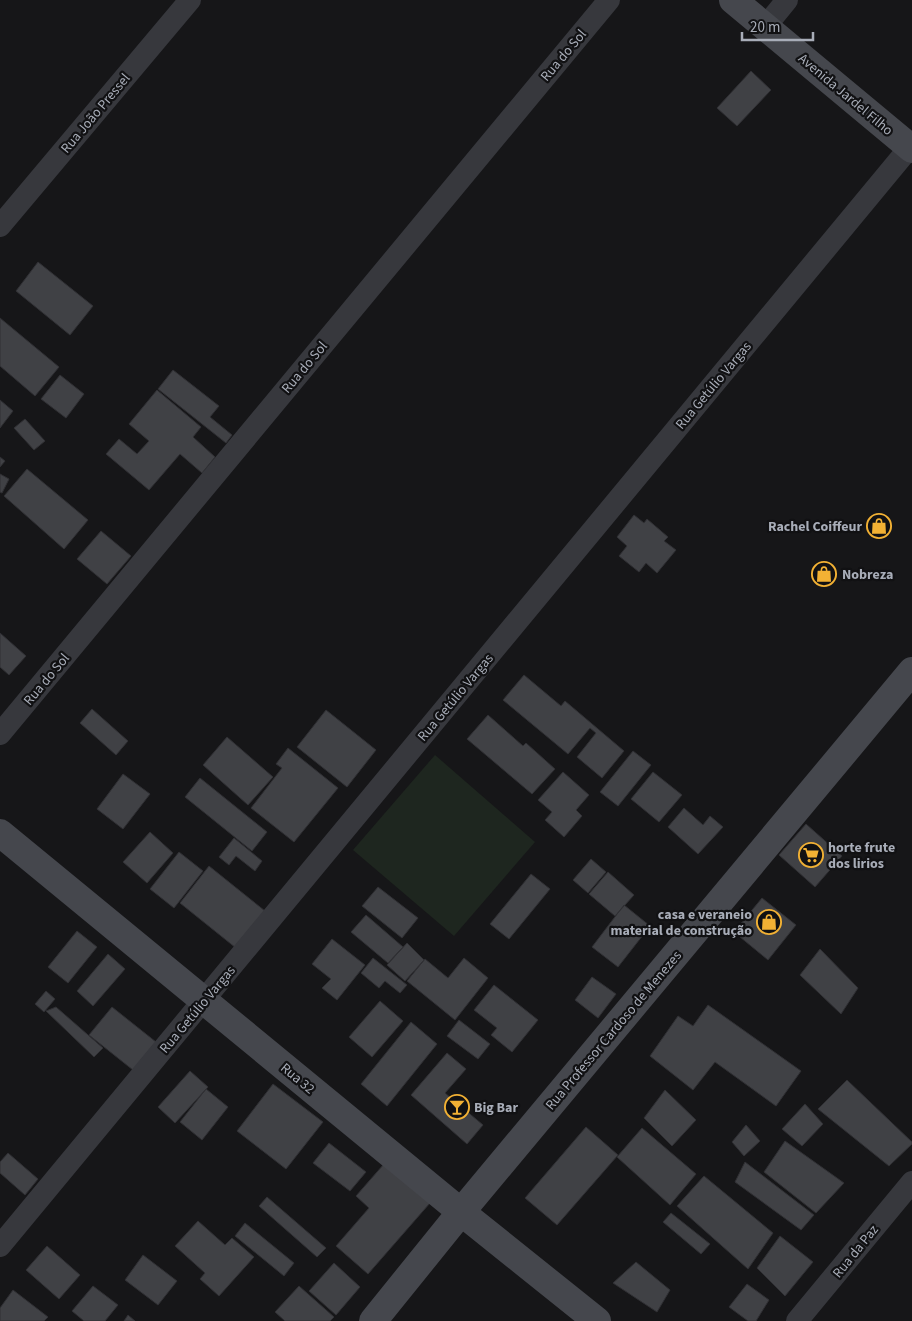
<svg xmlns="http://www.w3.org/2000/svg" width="912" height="1321" font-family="'Source Sans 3',sans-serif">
  <rect width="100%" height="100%" fill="#161618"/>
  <path fill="#1e261f" d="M435 755 535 842 454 936 353 850Z"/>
  <path fill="#404145" stroke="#303034" d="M751 71 771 90 737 126 717 108Z
    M38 262 93 306 70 335 16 291Z
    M0 318 59 367 35 396 0 366Z
    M173 370 219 406 210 417 232 435 226 443 158 389Z
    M60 375 84 394 66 418 41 399Z
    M157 390 201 427 193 437 215 457 202 473 180 454 149 490 106 454 119 439 137 454 149 441 129 424Z
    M0 400 13 411 0 428Z
    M25 419 45 441 34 450 14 428Z
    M0 457 5 461 0 467Z
    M27 469 88 520 64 549 4 496Z
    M0 474 9 479 2 493 0 492Z
    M634 515 644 523 647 519 668 537 664 541 676 550 657 573 646 563 639 572 619 556 627 546 617 537Z
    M101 531 131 556 107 584 77 559Z
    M0 633 26 656 9 675 0 667Z
    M524 675 561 706 565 701 624 751 602 778 577 757 596 733 590 728 568 754 503 700Z
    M92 709 128 741 116 755 80 723Z
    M326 710 376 750 347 787 297 747Z
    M488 715 523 746 526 743 555 769 532 794 467 739Z
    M227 737 273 777 248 805 203 765Z
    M288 748 338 788 294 842 251 808 282 768 276 764Z
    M633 751 651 765 618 806 600 792Z
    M563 772 589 795 576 810 582 816 564 837 545 820 552 812 538 800Z
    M653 772 682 795 659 822 631 799Z
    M123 774 150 794 123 829 97 809Z
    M200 778 267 832 252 851 185 797Z
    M684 808 703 825 710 816 723 827 698 854 668 827Z
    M806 824 842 856 815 887 779 855Z
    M150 832 173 853 147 883 123 862Z
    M234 838 262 861 255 871 236 856 229 865 219 857Z
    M179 852 203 871 174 908 150 889Z
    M591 859 606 872 588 893 573 880Z
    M209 866 265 911 236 948 180 903Z
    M608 872 634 895 615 916 589 894Z
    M531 874 550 889 509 939 490 924Z
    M378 887 418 918 402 938 362 906Z
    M762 898 796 925 768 960 734 932Z
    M624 905 650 926 618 967 592 947Z
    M366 915 403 947 388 963 351 932Z
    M77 931 97 947 68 983 48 967Z
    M332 939 365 965 337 1000 322 988 331 979 312 964Z
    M407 943 424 960 405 981 387 965Z
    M820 949 858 988 841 1014 800 975Z
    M108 954 125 969 93 1006 77 991Z
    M373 958 407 985 400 993 385 981 379 988 361 973Z
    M464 958 488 978 455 1020 407 981 425 959 448 978Z
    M592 977 616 994 598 1018 575 1000Z
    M494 985 538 1020 512 1052 491 1035 497 1028 474 1010Z
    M46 991 55 999 44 1012 35 1004Z
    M380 1001 403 1021 372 1057 349 1037Z
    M708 1005 801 1071 776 1106 715 1062 693 1090 650 1056 678 1016 693 1026Z
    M56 1007 103 1048 94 1057 46 1011Z
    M112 1007 156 1042 133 1070 89 1035Z
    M459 1020 490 1044 478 1059 447 1036Z
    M411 1022 437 1044 387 1106 361 1084Z
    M447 1053 466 1069 445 1093 483 1125 467 1144 411 1095Z
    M190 1071 208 1087 175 1123 158 1107Z
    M847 1080 912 1142V1144L889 1166 818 1109Z
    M273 1084 323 1122 286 1169 237 1131Z
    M206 1089 228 1107 202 1140 180 1122Z
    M665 1090 696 1120 672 1146 644 1118Z
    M805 1104 823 1124 802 1146 782 1129Z
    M746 1125 760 1141 744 1156 732 1142Z
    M586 1127 618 1155 557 1225 525 1198Z
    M642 1128 696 1174 670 1205 617 1157Z
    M785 1141 844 1183 816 1213 764 1172Z
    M329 1143 366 1172 350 1191 313 1163Z
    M8 1153 38 1179 25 1195 0 1173V1162Z
    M745 1162 814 1215 801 1230 735 1182Z
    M384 1164 430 1203 368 1274 336 1246 369 1208 356 1196Z
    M704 1176 773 1233 748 1269 677 1206Z
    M267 1197 326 1248 317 1257 259 1206Z
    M671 1213 710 1244 701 1254 663 1222Z
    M198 1221 225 1245 232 1238 254 1257 219 1296 200 1279 205 1273 175 1246Z
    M245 1223 294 1263 284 1276 235 1236Z
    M780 1236 813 1262 785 1296 757 1268Z
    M47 1246 80 1275 59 1299 26 1270Z
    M143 1255 177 1281 158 1305 125 1280Z
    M636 1262 670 1290 657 1312 613 1283Z
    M334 1263 360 1287 336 1315 309 1291Z
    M747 1284 769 1300 756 1321H748L729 1307Z
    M93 1286 118 1305 105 1321H84L72 1311Z
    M299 1286 334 1317 330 1321H285L275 1312Z
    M13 1290 48 1317 44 1321H0V1308Z
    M128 1315 135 1321H124Z"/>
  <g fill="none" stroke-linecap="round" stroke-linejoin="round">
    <path stroke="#37383d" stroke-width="22" d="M765 27 787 0
      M0 226 190 0
      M0 734 609 0
      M0 1246 910 147
      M797 1321 912 1182"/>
    <path stroke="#45474d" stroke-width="28" d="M733 0 912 149
      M0 833 461 1212 597 1321
      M373 1321 461 1212 912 671"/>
  </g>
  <defs>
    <symbol id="shop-ring" viewBox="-11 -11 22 22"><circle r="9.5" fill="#111113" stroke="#f2b134" stroke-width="1.5"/><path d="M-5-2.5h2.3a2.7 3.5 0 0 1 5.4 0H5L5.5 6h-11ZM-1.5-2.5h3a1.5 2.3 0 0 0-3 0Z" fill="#f2b134"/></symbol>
    <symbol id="supermarket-ring" viewBox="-11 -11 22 22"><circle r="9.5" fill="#111113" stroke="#f2b134" stroke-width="1.5"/><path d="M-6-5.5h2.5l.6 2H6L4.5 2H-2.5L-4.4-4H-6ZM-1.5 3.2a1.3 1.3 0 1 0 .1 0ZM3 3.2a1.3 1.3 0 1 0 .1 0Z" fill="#f2b134"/></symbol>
    <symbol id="bar-ring" viewBox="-11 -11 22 22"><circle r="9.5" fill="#111113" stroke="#f2b134" stroke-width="1.5"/><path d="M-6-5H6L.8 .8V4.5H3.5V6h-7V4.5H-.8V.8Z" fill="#f2b134"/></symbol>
  </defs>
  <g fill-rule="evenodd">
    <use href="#shop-ring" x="865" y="512" width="28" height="28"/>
    <use href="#shop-ring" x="810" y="560" width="28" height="28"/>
    <use href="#supermarket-ring" x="797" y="841" width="28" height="28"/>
    <use href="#shop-ring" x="755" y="908" width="28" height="28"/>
    <use href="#bar-ring" x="443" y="1093" width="28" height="28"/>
  </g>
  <g text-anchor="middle" stroke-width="4.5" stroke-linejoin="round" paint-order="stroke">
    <g font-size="14" fill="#a8adb8" stroke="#111113">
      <text transform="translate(563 55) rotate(-50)" y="5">Rua do Sol</text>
      <text transform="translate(846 94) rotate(40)" y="5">Avenida Jardel Filho</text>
      <text transform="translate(95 113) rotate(-50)" y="5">Rua João Pressel</text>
      <text transform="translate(304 367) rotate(-50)" y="5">Rua do Sol</text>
      <text transform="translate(713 385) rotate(-50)" y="5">Rua Getúlio Vargas</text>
      <text transform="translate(46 679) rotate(-50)" y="5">Rua do Sol</text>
      <text transform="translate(455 697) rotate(-50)" y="5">Rua Getúlio Vargas</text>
      <text transform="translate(197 1009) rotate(-50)" y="5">Rua Getúlio Vargas</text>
      <text transform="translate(613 1030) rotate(-50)" y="5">Rua Professor Cardoso de Menezes</text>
      <text transform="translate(298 1078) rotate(40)" y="5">Rua 32</text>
      <text transform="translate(855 1251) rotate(-51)" y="5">Rua da Paz</text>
    </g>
    <g font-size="14" font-weight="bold" fill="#a8adb8" stroke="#111113" text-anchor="start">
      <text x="862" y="531" text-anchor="end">Rachel Coiffeur</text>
      <text x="842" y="579">Nobreza</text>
      <text x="828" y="852">horte frute<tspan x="828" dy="16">dos lirios</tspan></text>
      <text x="752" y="919" text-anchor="end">casa e veraneio<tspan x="752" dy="16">material de construção</tspan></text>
      <text x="474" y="1112">Big Bar</text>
    </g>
  </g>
  <path d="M742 32v8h71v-8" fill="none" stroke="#a8adb8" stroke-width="2.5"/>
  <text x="750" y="32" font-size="15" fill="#a8adb8" stroke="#111113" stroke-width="4" paint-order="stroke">20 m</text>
</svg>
